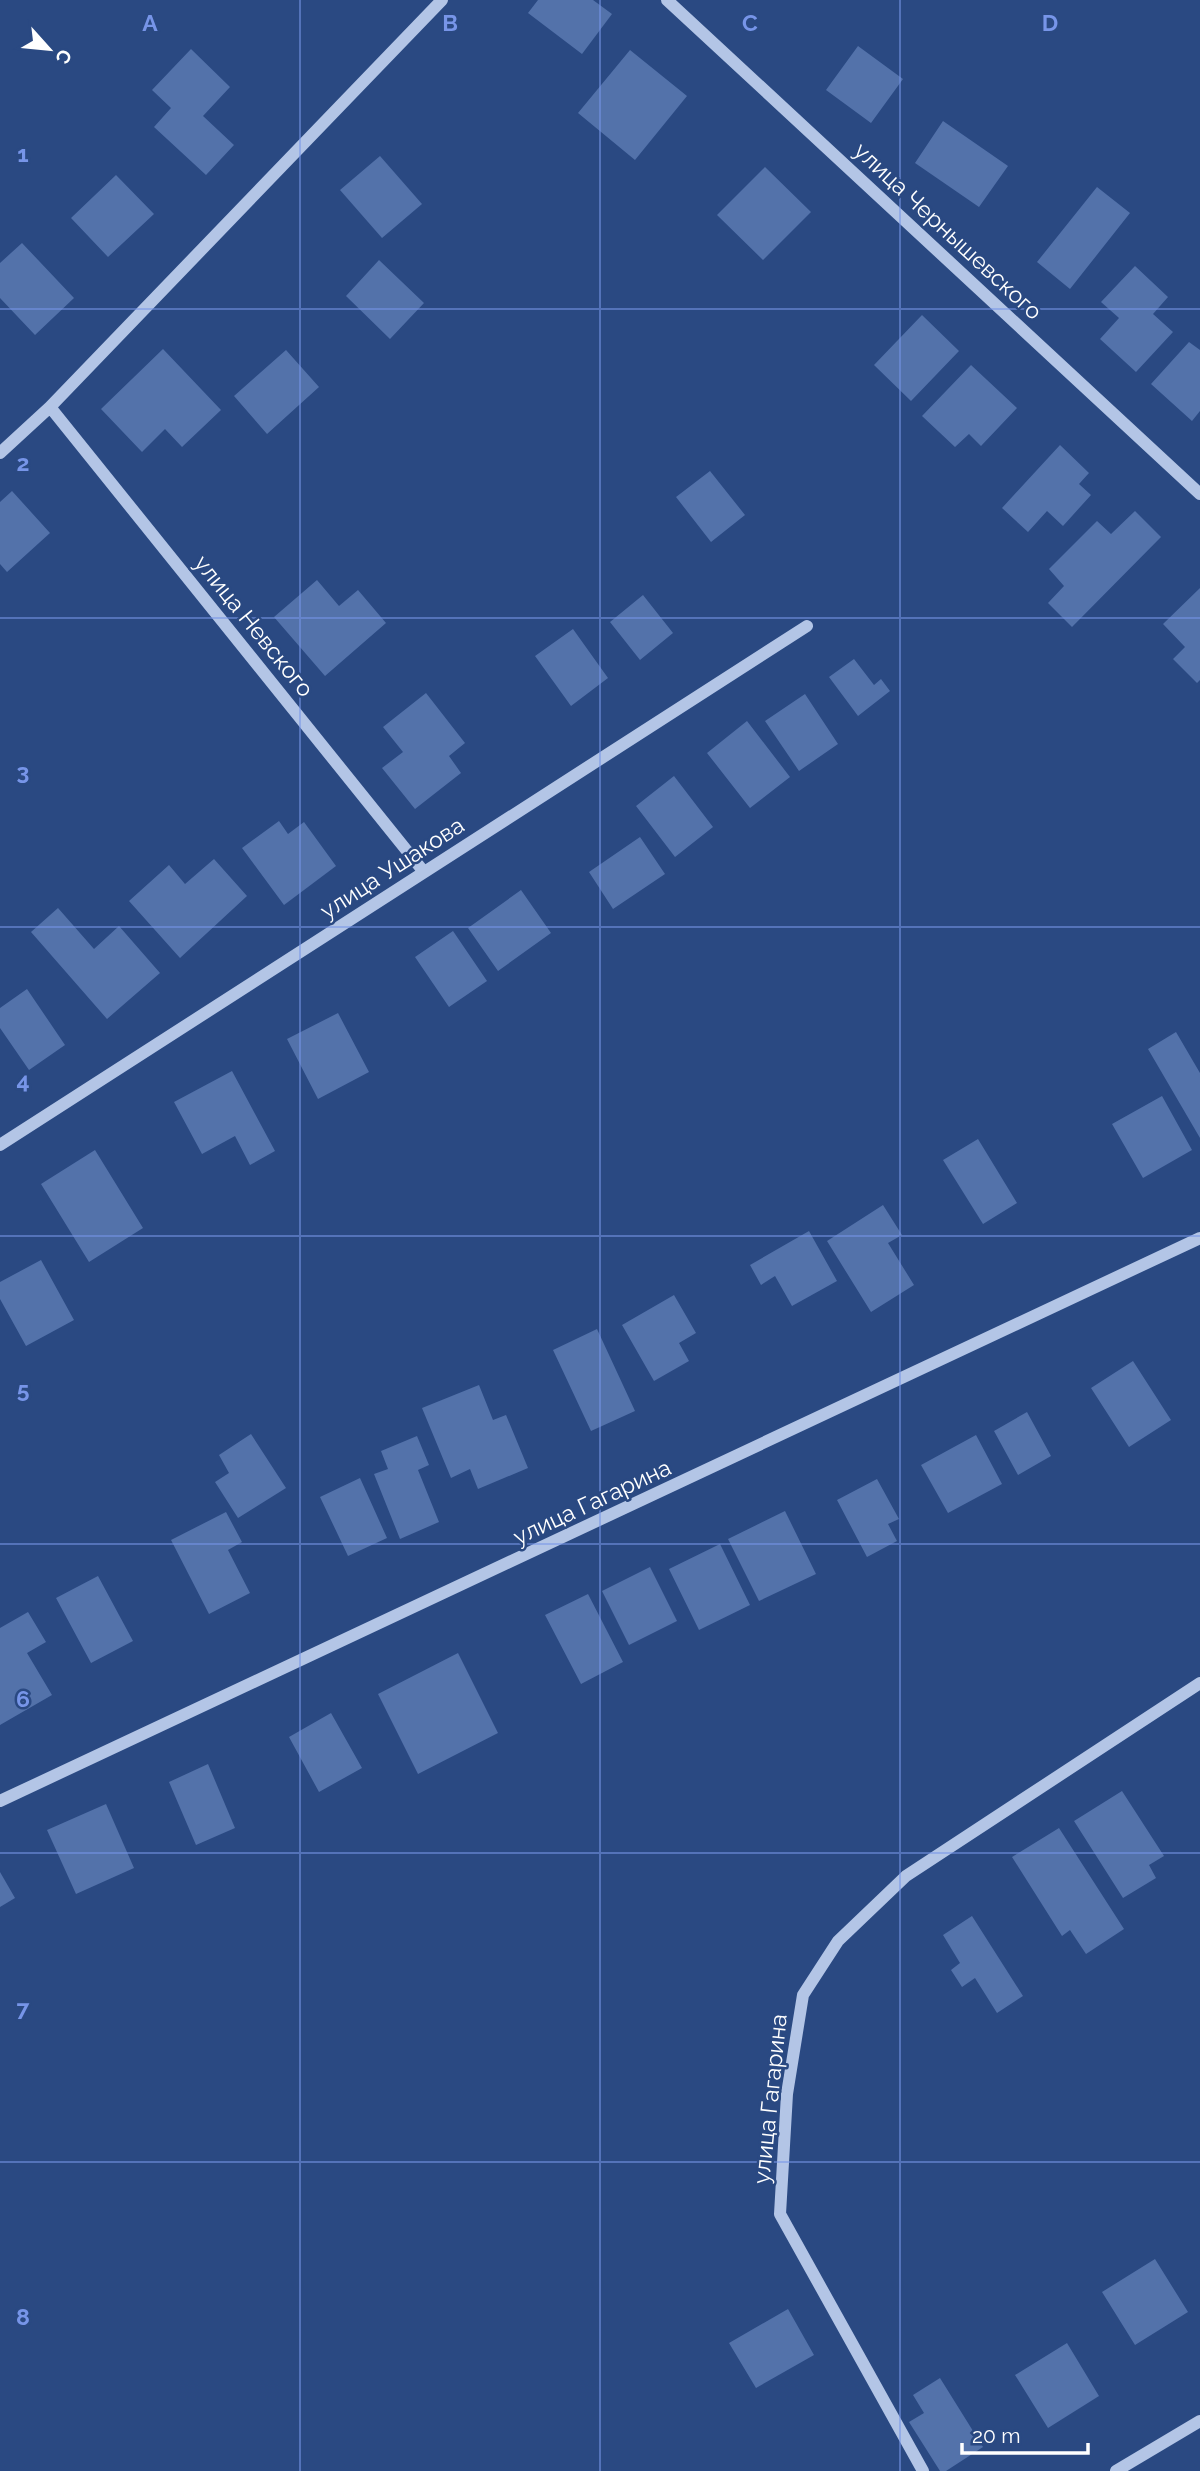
<svg xmlns="http://www.w3.org/2000/svg" width="1200" height="2471" font-family="Raleway,sans-serif">
  <rect width="100%" height="100%" fill="#2a4982"/>
  <path fill="#5372aa" d="M538 0H593L612 14 582 54 528 13Z
    M858 46 903 79 871 123 826 90Z
    M191 49 230 87 203 116 234 145 206 175 154 127 171 108 152 90Z
    M630 50 687 96 635 160 578 113Z
    M943 121 1008 166 979 207 915 163Z
    M380 156 422 204 382 238 340 190Z
    M765 167 811 212 763 260 717 215Z
    M116 175 154 214 108 257 71 218Z
    M1097 187 1130 213 1070 289 1037 262Z
    M22 243 74 298 35 335 0 298V263Z
    M379 260 424 303 390 339 346 296Z
    M1135 266 1168 297 1153 314 1173 332 1136 372 1100 339 1119 318 1101 302Z
    M922 315 959 351 911 401 874 365Z
    M1189 342 1200 350V411L1192 421 1151 384Z
    M163 349 221 410 182 447 165 429 142 452 101 409Z
    M286 350 319 387 267 434 234 396Z
    M971 365 1017 408 981 446 969 434 955 447 922 416Z
    M1060 445 1089 473 1079 484 1091 495 1063 526 1047 511 1028 532 1002 508Z
    M710 471 745 515 711 542 676 497Z
    M12 491 50 533 7 572 0 564V502Z
    M1135 511 1161 537 1072 627 1048 603 1064 586 1049 569 1097 521 1111 534Z
    M317 580 339 606 358 590 386 623 325 676 274 617Z
    M1200 588V680L1197 683 1173 659 1185 647 1163 624Z
    M643 595 673 633 640 660 610 622Z
    M573 629 608 678 571 706 535 656Z
    M854 659 874 685 881 679 890 691 858 716 829 677Z
    M426 693 465 743 449 756 461 773 415 809 382 768 403 752 383 727Z
    M805 694 838 744 799 771 765 721Z
    M747 721 790 777 750 808 707 753Z
    M674 776 713 827 675 857 636 806Z
    M279 821 288 834 304 822 336 866 284 905 242 848Z
    M640 837 665 874 613 909 589 872Z
    M214 859 247 896 180 958 129 901 169 865 185 884Z
    M521 890 551 933 498 971 468 928Z
    M58 908 94 949 119 926 160 973 107 1019 31 932Z
    M453 931 487 981 449 1007 415 957Z
    M27 989 65 1045 29 1070 0 1028V1008Z
    M338 1013 369 1072 318 1099 287 1039Z
    M1176 1032 1200 1073V1138L1148 1049Z
    M232 1071 275 1151 250 1165 235 1136 202 1154 174 1102Z
    M1162 1096 1192 1150 1143 1178 1112 1124Z
    M978 1139 1017 1203 983 1224 943 1160Z
    M95 1150 143 1228 89 1262 41 1184Z
    M883 1205 902 1235 888 1243 914 1285 871 1312 827 1241Z
    M809 1231 837 1281 792 1306 775 1276 761 1285 750 1265Z
    M41 1260 74 1320 26 1346 0 1299V1282Z
    M674 1295 696 1333 679 1343 689 1361 654 1381 622 1325Z
    M597 1329 635 1411 591 1431 553 1350Z
    M1133 1361 1171 1420 1129 1447 1091 1388Z
    M479 1385 493 1420 506 1415 528 1468 478 1489 470 1469 451 1478 422 1408Z
    M1027 1412 1051 1456 1018 1475 994 1431Z
    M251 1434 286 1488 238 1518 215 1482 229 1473 219 1455Z
    M976 1435 1002 1484 948 1513 921 1465Z
    M417 1436 429 1465 418 1470 439 1522 400 1539 374 1474 388 1469 381 1451Z
    M360 1478 387 1538 348 1556 320 1497Z
    M877 1479 899 1519 888 1524 897 1541 867 1557 837 1500Z
    M785 1511 816 1574 759 1601 728 1539Z
    M226 1512 242 1542 228 1550 250 1593 209 1614 171 1540Z
    M720 1544 750 1605 699 1630 669 1569Z
    M650 1567 677 1621 629 1645 602 1591Z
    M98 1576 133 1641 91 1663 56 1598Z
    M588 1594 623 1662 581 1684 545 1615Z
    M28 1612 46 1642 27 1653 52 1695 0 1725V1628Z
    M458 1653 498 1733 418 1774 378 1694Z
    M331 1713 362 1768 319 1792 289 1737Z
    M208 1764 235 1828 196 1845 169 1782Z
    M1122 1791 1164 1856 1149 1865 1156 1878 1123 1898 1074 1821Z
    M106 1804 134 1868 76 1894 47 1830Z
    M1059 1828 1124 1929 1086 1954 1070 1930 1062 1936 1012 1857Z
    M0 1872 15 1898 0 1907Z
    M972 1916 1023 1996 997 2013 975 1978 962 1987 951 1970 960 1963 943 1935Z
    M1155 2259 1188 2312 1135 2345 1102 2292Z
    M788 2309 814 2355 756 2388 729 2343Z
    M1067 2343 1099 2396 1048 2428 1015 2375Z
    M940 2378 983 2447 946 2471H940L909 2422 924 2413 913 2395Z"/>
  <g fill="none" stroke-linecap="round" stroke-linejoin="round">
    <path stroke="#b3c5e6" stroke-width="12" d="M667 0 1200 494
      M50 407 424 872
      M0 453 50 407 442 0
      M0 1145 807 626
      M0 1801 1200 1238
      M923 2471 780 2214 787 2094 803 1995 838 1941 906 1876 1200 1683
      M1116 2471 1200 2421"/>
  </g>
  <path fill="none" stroke="#7795e8" stroke-width="2" stroke-opacity="0.55" d="M300 0V2471M600 0V2471M900 0V2471M0 309H1200M0 618H1200M0 927H1200M0 1236H1200M0 1544H1200M0 1853H1200M0 2162H1200"/>
  <g text-anchor="middle" stroke-width="5" stroke-linejoin="round" paint-order="stroke">
    <g font-size="23" fill="#fff" stroke="#2a4982">
      <text transform="translate(948 231) rotate(43)" y="8">улица Чернышевского</text>
      <text transform="translate(254 626) rotate(51)" y="8">улица Невского</text>
      <text transform="translate(392 868) rotate(-33)" y="8">улица Ушакова</text>
      <text transform="translate(592 1502) rotate(-25)" y="8">улица Гагарина</text>
      <text transform="translate(770 2099) rotate(-84)" y="8">улица Гагарина</text>
    </g>
  </g>
  <g font-size="23" text-anchor="middle" font-weight="bold" fill="#7795e8" stroke="#2a4982" stroke-width="5" stroke-linejoin="round" paint-order="stroke">
    <text x="150" y="31">A</text>
    <text x="450" y="31">B</text>
    <text x="750" y="31">C</text>
    <text x="1050" y="31">D</text>
    <text x="23" y="162">1</text>
    <text x="23" y="471">2</text>
    <text x="23" y="780">3</text>
    <text x="23" y="1089">4</text>
    <text x="23" y="1398">5</text>
    <text x="23" y="1707">6</text>
    <text x="23" y="2016">7</text>
    <text x="23" y="2325">8</text>
  </g>
  <g transform="translate(49 49) rotate(117)" stroke="#2a4982" stroke-width="5" paint-order="stroke">
  <path d="M0-5L12 26L0 18L-12 26Z" fill="#ffffff"/>
  <text y="-10" font-size="19" font-weight="bold" text-anchor="middle" fill="#ffffff">С</text>
  </g>
  <path d="M962 2443v10h126v-10" fill="none" stroke="#ffffff" stroke-width="3.5"/>
  <text x="972" y="2443" font-size="21" fill="#ffffff" stroke="#2a4982" stroke-width="5" paint-order="stroke">20 m</text>
</svg>
